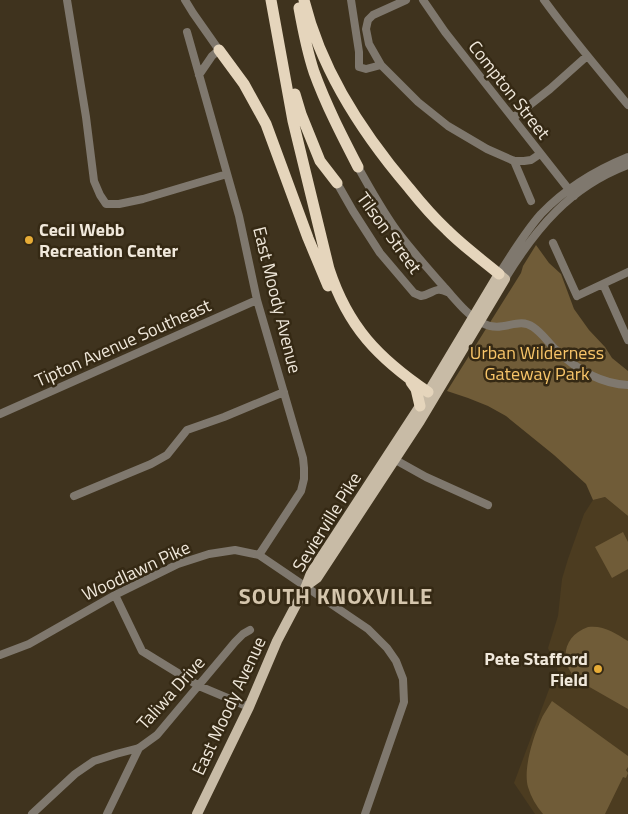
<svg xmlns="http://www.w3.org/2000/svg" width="628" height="814" font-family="'Titillium Web',sans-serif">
  <rect width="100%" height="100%" fill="#3f331e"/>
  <path fill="#4c3c20" d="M605 497 628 516V814H535L514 783 551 684 558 671 548 648 558 616 562 579 568 559 584 514 593 500Z"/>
  <path fill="#705c38" d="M536 245 549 263 561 274 574 309 589 330 605 347 612 358 628 371V516L605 497 593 500 586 484 554 455 506 416 488 406 468 398 447 391 521 273 523 266Z
    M623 532 628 542V569L612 578 595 547Z
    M588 627C604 625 615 633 628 641V709L579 681C558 664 562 636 588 627Z
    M552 701 628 756V767L626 770 628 773 626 778 623 777 605 814H543C536 806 531 797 528 787 523 769 533 738 540 722 543 714 548 708 552 701Z"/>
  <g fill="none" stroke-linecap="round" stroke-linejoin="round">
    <path stroke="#7f786e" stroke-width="8" d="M67 0 86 117 94 181 100 195 106 204H119L143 199 227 174
      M185 0 193 13 219 50 212 56 199 75
      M351 0 359 52V67L366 69 381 65
      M406 0 373 15 368 20 366 29 369 44 381 65 418 102 448 126 487 149 514 161H524L531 160 540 154
      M423 0 445 32 574 196
      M544 0C570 36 599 70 628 105
      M187 32 239 216 257 300 303 458 304 468V479L301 491 259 555
      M513 118 550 89 587 56
      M514 161 531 201
      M358 167C371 190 384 214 400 235 414 253 429 270 444 287 456 300 467 315 482 323 503 334 517 316 533 327 542 333 547 341 555 349 575 368 600 384 628 385
      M337 183 353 211 380 253 414 293 421 296C433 294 435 286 447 292
      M553 243 577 296 628 272
      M499 274C512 254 525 232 541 214 565 189 596 170 628 157
      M505 279C536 228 570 187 628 165
      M603 284 628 340
      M0 414 257 300
      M392 458 426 477 488 505
      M74 496 151 464 167 455 187 430 224 417 284 392
      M115 595 142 651 199 686 249 707
      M0 655 29 644 115 595 178 564 209 554 235 550 259 555 368 629 387 648 396 661 403 679 404 702 365 814
      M32 814 75 774 94 761 116 754 139 748 157 735 235 642 243 634 250 630
      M107 814 139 748"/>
    <path stroke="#c8bba6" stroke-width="10" d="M197 814 249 707 277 641 306 586 311 573 420 406 499 274 505 279 420 421 317 578 306 586"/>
    <path stroke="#e5d5bc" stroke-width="11" d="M271 0 293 121 329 269C348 327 378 358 428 392
      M304 0C321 70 362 133 409 188 421 203 433 217 447 230 463 246 482 260 499 274
      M299 8C303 30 307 51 314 72 326 105 342 136 358 167
      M219 50 244 84 266 124 308 238 328 286
      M295 94 301 114 320 161 337 183
      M411 382 416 389 420 406"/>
  </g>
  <g fill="#e7ac36" stroke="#352914" stroke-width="2">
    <circle cx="29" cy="240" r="5"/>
    <circle cx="598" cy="669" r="5"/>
  </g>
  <g text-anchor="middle" stroke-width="5" stroke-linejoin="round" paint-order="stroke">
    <g font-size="18" fill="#f0e8db" stroke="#352914">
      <text transform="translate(509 90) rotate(52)" y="6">Compton Street</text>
      <text transform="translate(389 233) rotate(54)" y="6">Tilson Street</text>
      <text transform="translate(277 300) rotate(76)" y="6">East Moody Avenue</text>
      <text transform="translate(123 343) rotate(-24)" y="6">Tipton Avenue Southeast</text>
      <text transform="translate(327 522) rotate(-58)" y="6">Sevierville Pike</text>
      <text transform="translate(136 571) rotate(-25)" y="6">Woodlawn Pike</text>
      <text transform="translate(171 693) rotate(-48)" y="6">Taliwa Drive</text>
      <text transform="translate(229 706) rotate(-65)" y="6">East Moody Avenue</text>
    </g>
    <g font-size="18" font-weight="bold" fill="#f0e8db" stroke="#352914" text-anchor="start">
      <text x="39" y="236">Cecil Webb<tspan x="39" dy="21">Recreation Center</tspan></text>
      <text x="588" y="665" text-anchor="end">Pete Stafford<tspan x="588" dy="21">Field</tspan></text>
    </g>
    <g font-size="18" fill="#f8c569" stroke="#352914">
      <text x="537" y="359">Urban Wilderness<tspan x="537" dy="21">Gateway Park</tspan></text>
    </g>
    <g font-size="22" font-weight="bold" letter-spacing="1" fill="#d5c6ad" stroke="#352914">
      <text x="336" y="604">SOUTH KNOXVILLE</text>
    </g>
  </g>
</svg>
